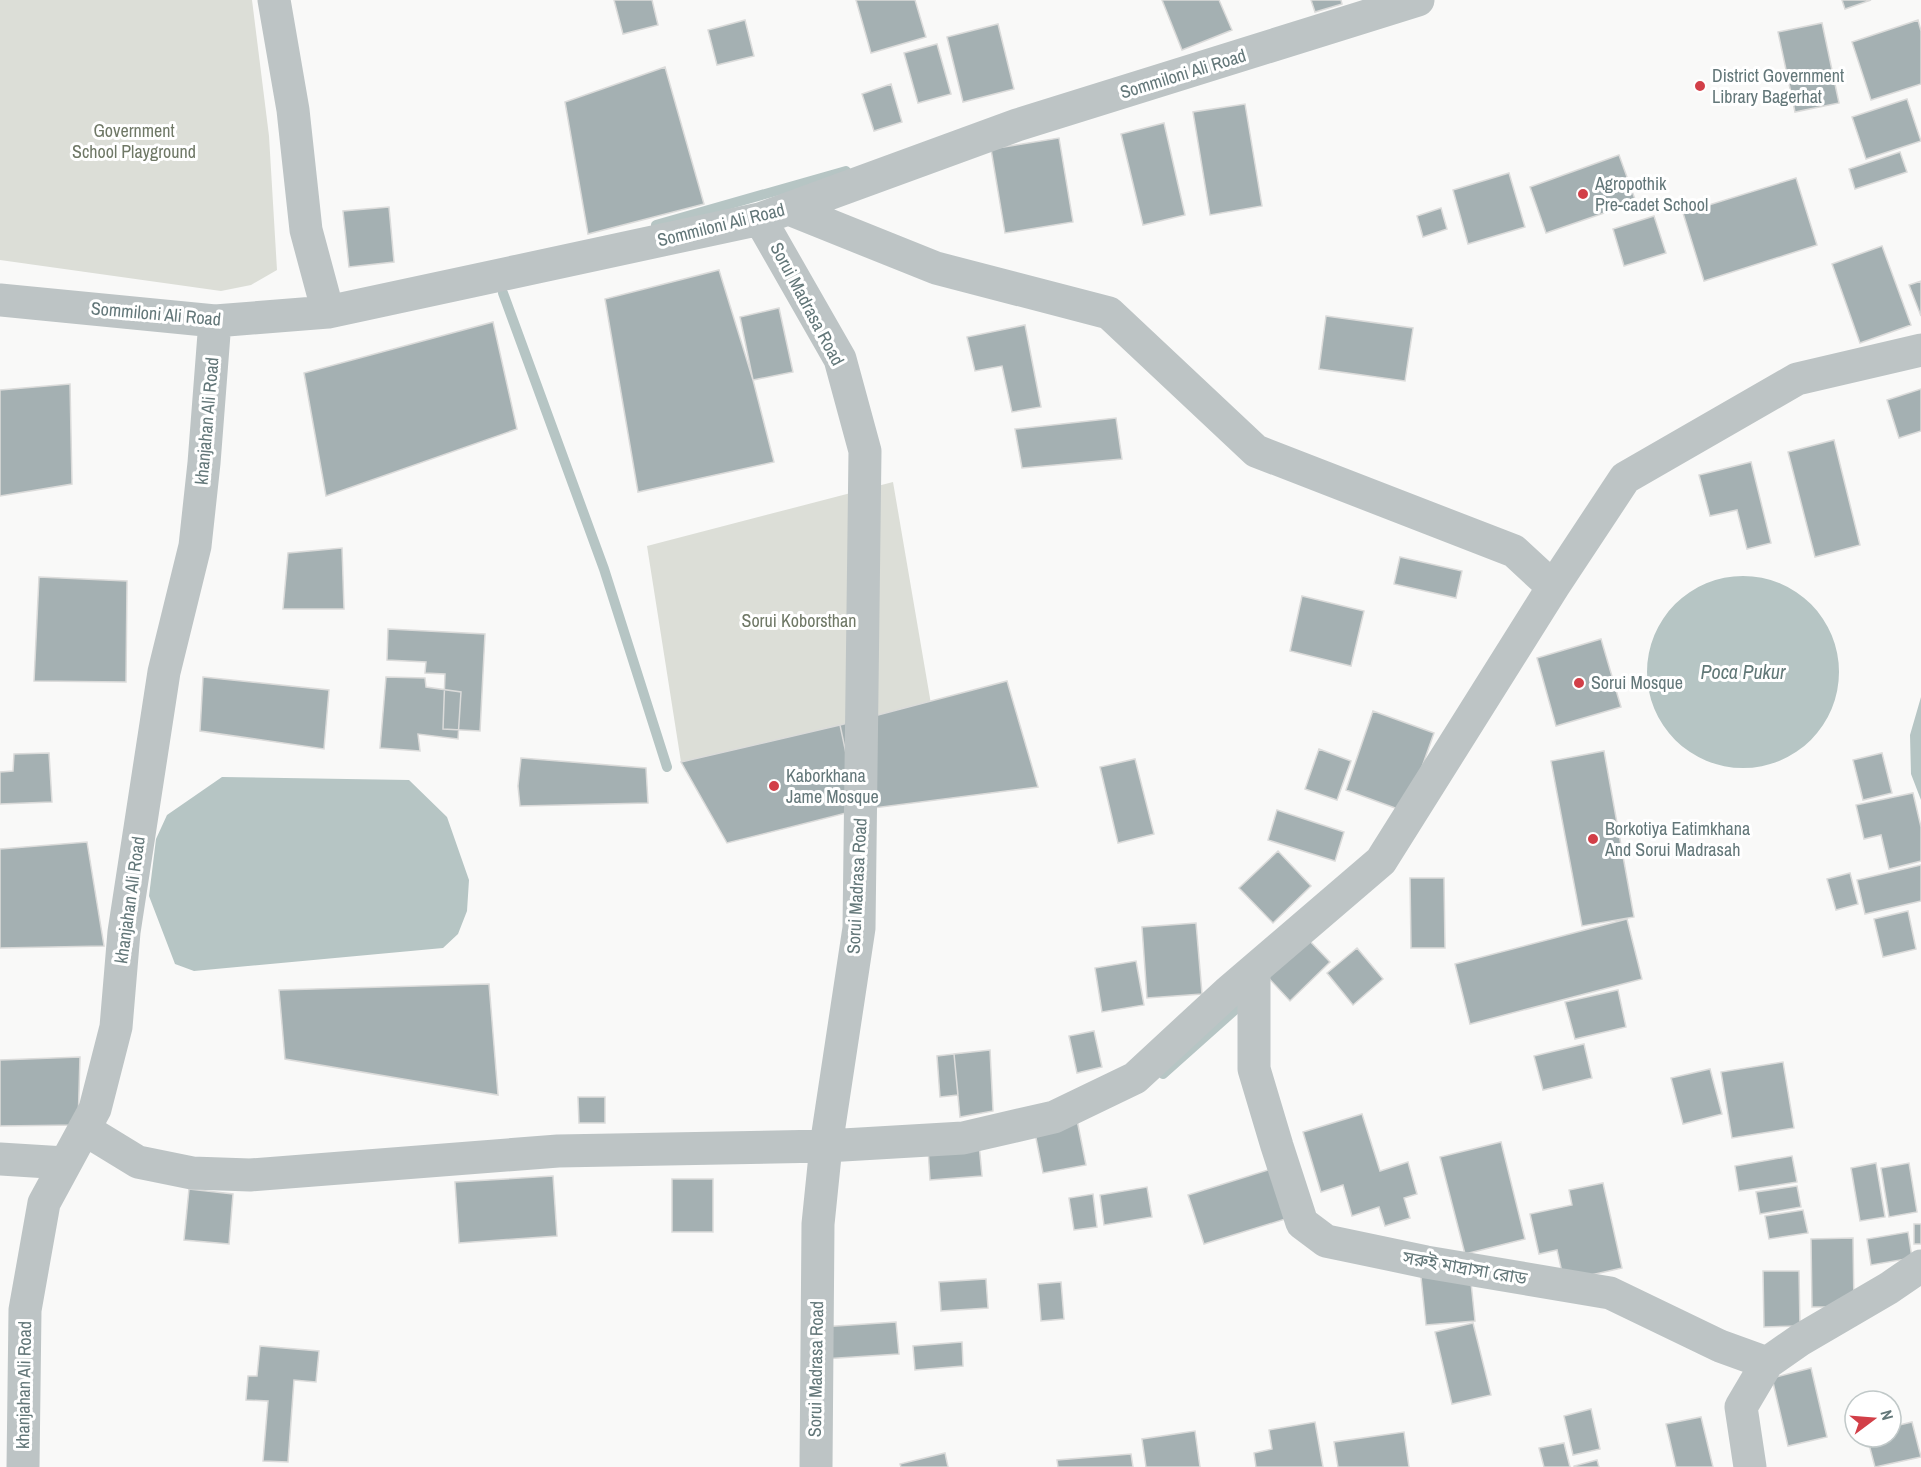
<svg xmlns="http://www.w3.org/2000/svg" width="1921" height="1467" font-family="'Archivo Narrow','Noto Sans Bengali',sans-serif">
  <rect width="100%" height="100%" fill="#f9f9f8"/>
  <path fill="#dcded7" d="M0 0H252L269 136 277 270 251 285 221 291 0 260Z
    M893 482 931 704 681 762 647 546Z"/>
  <path fill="#b6c5c4" d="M1647 672a96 96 0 1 1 192 0a96 96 0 1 1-192 0Z
    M1921 697V800L1911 774 1910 735Z
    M222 777 409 780 447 817 469 880 467 911 458 934 443 948 194 971 175 964 149 896 156 839 167 815Z"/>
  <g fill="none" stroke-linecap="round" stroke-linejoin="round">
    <path stroke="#b6c5c4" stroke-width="10" d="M656 225 846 171
      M503 293 604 569 667 767
      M1163 1074 1237 1008"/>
  </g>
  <path fill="#a4b0b2" stroke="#dbdbda" stroke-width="1.5" d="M614 0H652L658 25 623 34Z
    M856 0H915L926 37 871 53Z
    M1162 0H1219L1232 30 1182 50Z
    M1311 0H1341L1342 4 1315 12Z
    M1842 0H1871L1845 9Z
    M745 20 754 56 717 65 708 30Z
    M1918 20 1921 31V84L1871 100 1852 42Z
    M1822 23 1839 103 1795 112 1778 32Z
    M998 24 1014 89 963 102 947 37Z
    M937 44 951 94 918 103 904 53Z
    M665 67 704 204 588 234 565 102Z
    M891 84 902 122 874 131 862 94Z
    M1907 99 1921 141 1866 159 1852 117Z
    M1245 104 1262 206 1210 215 1193 112Z
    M1164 123 1185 215 1143 225 1121 134Z
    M1059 138 1073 222 1005 233 991 149Z
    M1900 152 1907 172 1855 189 1849 169Z
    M1619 155 1636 202 1546 233 1530 187Z
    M1509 173 1525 227 1468 244 1453 190Z
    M1796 178 1817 245 1704 281 1683 213Z
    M389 207 394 262 349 267 343 211Z
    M1441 208 1447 229 1423 237 1417 216Z
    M1654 216 1666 253 1624 266 1613 229Z
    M1882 246 1911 325 1860 343 1832 264Z
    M719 270 753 380 774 462 638 492 605 299Z
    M1921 281V316L1909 285Z
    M779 308 793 372 753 380 740 317Z
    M1326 316 1413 328 1405 381 1319 369Z
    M493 322 517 429 326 496 304 373Z
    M1025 325 1041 407 1012 412 1002 366 975 371 967 337Z
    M70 384 72 484 0 496V390Z
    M1921 389V431L1899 438 1887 400Z
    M1116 418 1122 459 1022 468 1015 429Z
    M1834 440 1860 545 1815 557 1788 452Z
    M1751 462 1771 543 1747 549 1737 510 1710 516 1699 475Z
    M342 548 344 609H283L288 553Z
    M1400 557 1462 571 1456 598 1394 584Z
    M39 577 127 581 126 682 34 681Z
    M1302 596 1364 611 1351 666 1290 651Z
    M388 629 485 634 480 731 443 729 445 674 425 673 426 662 387 660Z
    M1601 639 1621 707 1556 726 1537 658Z
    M203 677 329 690 324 749 200 731Z
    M386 677 425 678 426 687 461 692 458 739 418 734 420 751 380 748Z
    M1007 681 1038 787 858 810 840 725Z
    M1373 711 1434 733 1406 812 1346 790Z
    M840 725 858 810 727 843 681 762Z
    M1319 749 1351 761 1337 800 1305 789Z
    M1604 751 1634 917 1582 926 1551 761Z
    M49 753 52 802 0 804V772L13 771 14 754Z
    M1882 753 1892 793 1863 800 1853 760Z
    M521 758 646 768 648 803 520 806 518 786Z
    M1135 759 1154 834 1118 843 1100 767Z
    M1913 793 1921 827V861L1889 869 1881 835 1864 839 1856 805Z
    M1277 810 1344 832 1335 861 1268 840Z
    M87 842 104 946 0 948V849Z
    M1278 851 1311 886 1273 923 1239 888Z
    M1921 865V901L1865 914 1857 880Z
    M1850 873 1858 904 1836 910 1827 879Z
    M1410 878H1444L1445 948H1411Z
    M1908 911 1916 949 1883 957 1874 919Z
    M1627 919 1642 979 1470 1024 1455 964Z
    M1196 923 1202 994 1147 998 1142 927Z
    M1303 934 1330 962 1290 1001 1263 972Z
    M1357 948 1383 979 1353 1005 1327 973Z
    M1136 961 1144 1005 1102 1012 1095 968Z
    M489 984 498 1095 285 1059 279 990Z
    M1618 990 1626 1027 1575 1039 1565 1002Z
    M1094 1031 1102 1067 1077 1073 1069 1036Z
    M1584 1044 1592 1078 1543 1090 1534 1056Z
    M990 1050 993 1111 960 1117 954 1054Z
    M954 1054 958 1095 940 1097 937 1056Z
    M80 1057 78 1125 0 1126V1060Z
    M1783 1062 1794 1128 1732 1138 1721 1072Z
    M1710 1069 1722 1114 1683 1124 1671 1078Z
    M578 1097H605V1123H579Z
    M1362 1114 1380 1171 1408 1162 1417 1194 1404 1198 1410 1218 1385 1226 1379 1207 1352 1216 1343 1185 1321 1192 1303 1132Z
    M1077 1120 1086 1165 1043 1173 1034 1128Z
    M1501 1142 1525 1239 1465 1254 1440 1157Z
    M979 1144 982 1176 930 1180 928 1148Z
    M1792 1156 1797 1182 1739 1191 1735 1166Z
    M1876 1163 1885 1217 1860 1221 1851 1168Z
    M1909 1163 1917 1212 1889 1217 1881 1168Z
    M1281 1166 1295 1216 1204 1244 1188 1195Z
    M553 1176 557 1236 459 1243 455 1182Z
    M672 1179H713V1232H672Z
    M1603 1183 1622 1268 1564 1281 1557 1250 1539 1254 1530 1214 1572 1205 1569 1190Z
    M1797 1186 1801 1207 1760 1214 1756 1192Z
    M1147 1187 1152 1217 1104 1225 1100 1195Z
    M189 1189 233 1194 229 1244 184 1240Z
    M1093 1194 1097 1227 1074 1230 1069 1198Z
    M1803 1210 1808 1233 1769 1239 1765 1216Z
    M1914 1224H1921V1244H1914Z
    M1908 1232 1912 1258 1871 1265 1867 1239Z
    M1853 1238 1854 1307H1812L1811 1239Z
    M1763 1271H1799L1800 1326 1764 1327Z
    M1470 1273 1475 1321 1426 1325 1421 1277Z
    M986 1279 988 1308 941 1311 939 1282Z
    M1061 1282 1064 1319 1041 1321 1038 1284Z
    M896 1322 899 1354 823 1359 821 1327Z
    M1473 1323 1491 1395 1452 1404 1435 1332Z
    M962 1342 963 1366 915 1370 913 1346Z
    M260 1346 319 1351 316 1382 294 1380 288 1462 263 1461 268 1401 246 1400 248 1376H257Z
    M1811 1368 1827 1437 1788 1446 1772 1378Z
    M1591 1409 1600 1449 1573 1455 1564 1416Z
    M1701 1417 1713 1467H1676L1666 1424Z
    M1315 1422 1323 1467H1256L1254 1453 1272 1449 1269 1430Z
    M1912 1422 1921 1457 1875 1467 1867 1437H1891V1427Z
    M1195 1431 1200 1467H1146L1142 1439Z
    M1404 1432 1409 1467H1338L1334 1442Z
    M1564 1443 1570 1467H1544L1539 1448Z
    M945 1453 948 1467H901L900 1464Z
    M1131 1454 1133 1467H1058L1057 1460Z
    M1597 1460 1599 1467H1574V1466Z"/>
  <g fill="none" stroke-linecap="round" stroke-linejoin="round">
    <path stroke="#bdc4c5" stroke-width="33" d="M274 0 293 110 306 230 328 312
      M789 209 936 268 1109 313 1256 451 1514 551 1553 587
      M760 219 840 359 865 451 859 928 826 1146 818 1224 816 1467
      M0 300 215 321 328 312 760 219 1017 125 1418 0
      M1254 970V1069L1277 1146 1302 1223 1326 1241 1426 1262 1610 1293 1720 1346 1767 1363
      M84 1129 138 1162 192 1173 250 1175 558 1151 826 1146 963 1138 1054 1117 1135 1078 1227 993 1381 861 1553 587 1625 478 1797 379 1921 350
      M0 1159 65 1163
      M23 1467 25 1310 44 1203 95 1109 116 1027 124 932 164 672 195 546 204 463 215 321
      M1750 1467 1741 1407 1767 1363 1800 1340 1889 1288 1921 1266"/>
  </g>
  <g fill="#d23f48" stroke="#fff" stroke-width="2">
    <circle cx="1700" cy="86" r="6"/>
    <circle cx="1583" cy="194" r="6"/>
    <circle cx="1579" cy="683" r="6"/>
    <circle cx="774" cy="786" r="6"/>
    <circle cx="1593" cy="839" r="6"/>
  </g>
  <g text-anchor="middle" stroke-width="6" stroke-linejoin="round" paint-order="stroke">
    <g font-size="18" fill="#637779" stroke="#fff">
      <text transform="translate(1183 74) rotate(-17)" y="6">Sommiloni Ali Road</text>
      <text transform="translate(721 225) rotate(-14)" y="6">Sommiloni Ali Road</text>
      <text transform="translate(807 304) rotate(62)" y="6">Sorui Madrasa Road</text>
      <text transform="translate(156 314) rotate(5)" y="6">Sommiloni Ali Road</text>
      <text transform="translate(207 421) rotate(-85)" y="6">khanjahan Ali Road</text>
      <text transform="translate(857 886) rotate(-87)" y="6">Sorui Madrasa Road</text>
      <text transform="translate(130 900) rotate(-82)" y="6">khanjahan Ali Road</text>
      <text transform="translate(1465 1268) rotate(10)" y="6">সরুই মাদ্রাসা রোড</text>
      <text transform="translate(816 1369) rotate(-89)" y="6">Sorui Madrasa Road</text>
      <text transform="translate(24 1385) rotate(-89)" y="6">khanjahan Ali Road</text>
    </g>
    <g font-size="18" fill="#637779" stroke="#fff" text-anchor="start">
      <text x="1712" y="82">District Government<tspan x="1712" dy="21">Library Bagerhat</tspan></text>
      <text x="1595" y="190">Agropothik<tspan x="1595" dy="21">Pre-cadet School</tspan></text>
      <text x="1591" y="689">Sorui Mosque</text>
      <text x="786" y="782">Kaborkhana<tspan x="786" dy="21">Jame Mosque</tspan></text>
      <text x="1605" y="835">Borkotiya Eatimkhana<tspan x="1605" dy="21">And Sorui Madrasah</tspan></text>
    </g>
    <g font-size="18" fill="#6f7866" stroke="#fff">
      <text x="134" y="137">Government<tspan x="134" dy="21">School Playground</tspan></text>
      <text x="799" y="627">Sorui Koborsthan</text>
    </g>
    <g font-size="20" font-style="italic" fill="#627978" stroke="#fff">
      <text x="1743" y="679">Poca Pukur</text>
    </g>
  </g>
  <g transform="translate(1873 1419) rotate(74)"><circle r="28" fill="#ffffff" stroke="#c1c9c9" stroke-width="1.5"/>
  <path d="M0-4.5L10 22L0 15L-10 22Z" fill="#d23f48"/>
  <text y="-9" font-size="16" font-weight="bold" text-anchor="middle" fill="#637779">N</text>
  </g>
</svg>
